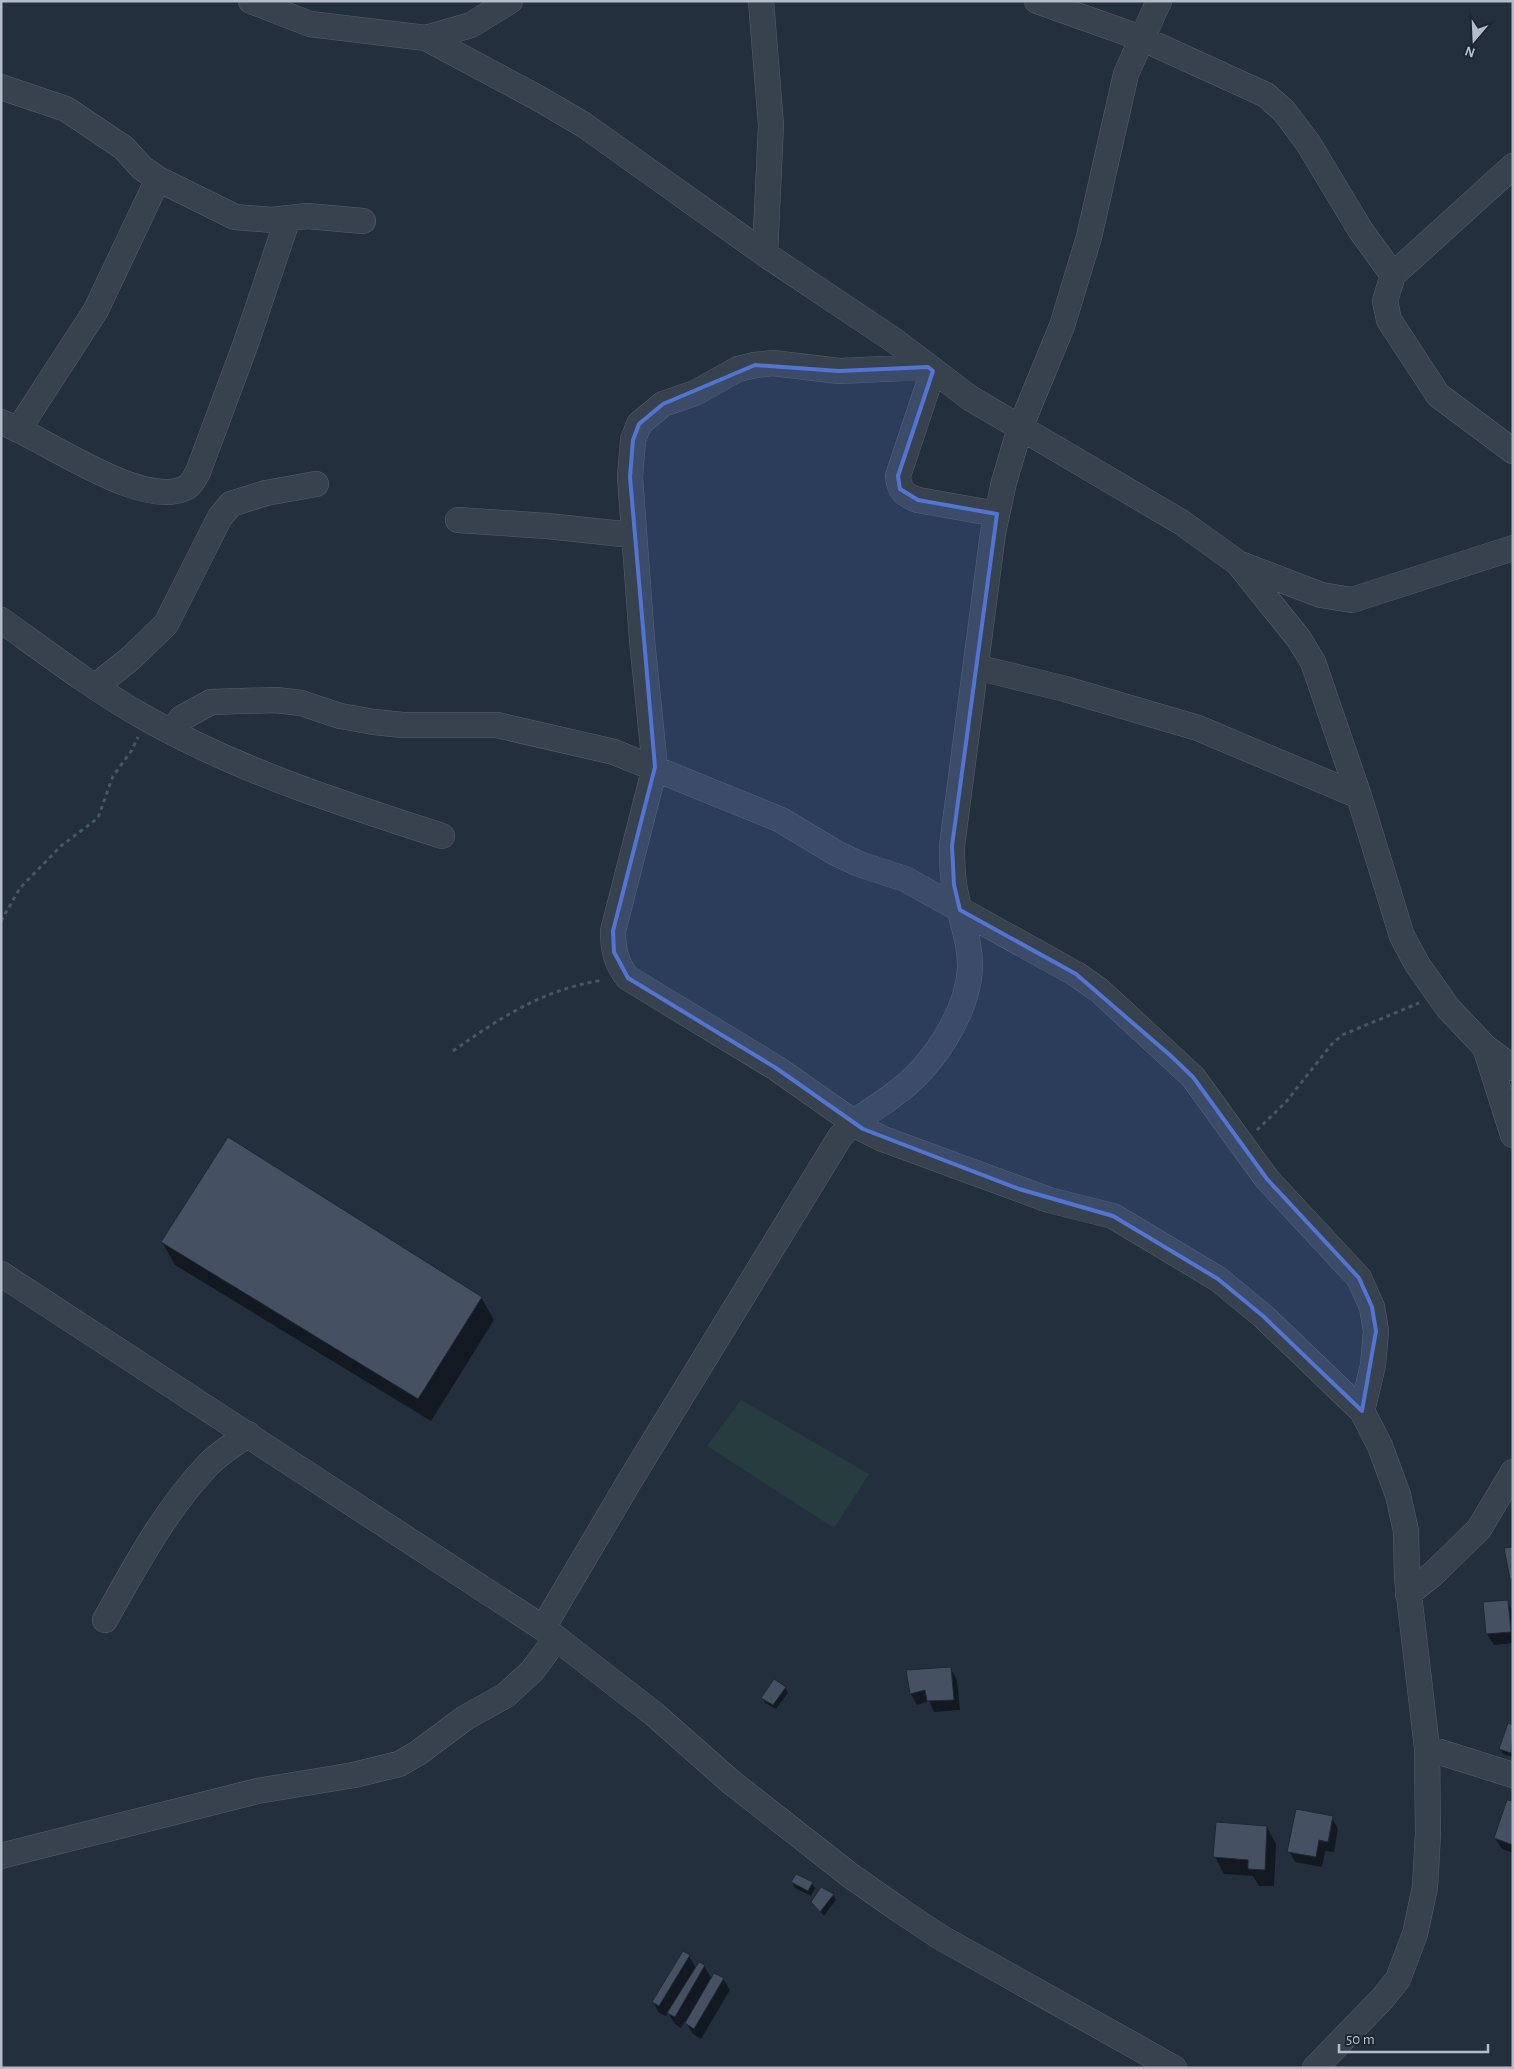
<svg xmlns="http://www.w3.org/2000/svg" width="1514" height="2069" font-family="'Alegreya Sans',sans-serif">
  <rect width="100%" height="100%" fill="#242f3e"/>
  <path fill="#263c3f" d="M741 1400 869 1474 834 1528 707 1446Z"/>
  <path fill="#0007" d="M162 1242 481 1297 494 1320 431 1421 175 1265Z
    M1507 1602 1513 1611V1643L1494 1645 1487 1634 1485 1604Z
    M951 1669 957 1680 960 1710 934 1712 929 1701 917 1705 911 1694 907 1671Z
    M785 1687 788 1693 776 1709 765 1703 763 1698Z
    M1513 1726V1757L1503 1754 1500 1749Z
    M1513 1803V1853L1502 1849 1495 1838Z
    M1332 1818 1338 1829 1334 1852 1325 1851 1322 1867 1295 1862 1289 1851Z
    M1217 1824 1267 1827 1276 1844 1274 1886H1259L1253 1876 1224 1874 1215 1857Z
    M792 1882 812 1883 815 1888 811 1896 795 1888Z
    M822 1889 833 1895 836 1900 824 1916 812 1902Z
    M689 1956 696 1968 699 1964 704 1966 712 1979H723L730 1990 701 2039 693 2034 685 2021 681 2028 675 2024 668 2013 666 2016 659 2013 653 2002Z"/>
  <path fill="#455162" stroke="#1f2835" d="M228 1137 482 1297 418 1399 161 1242Z
    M1513 1547V1579H1510L1504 1548Z
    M1508 1600 1511 1632 1486 1634 1483 1602Z
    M951 1667 954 1700 927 1701 925 1690 910 1694 906 1670Z
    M774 1679 786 1687 773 1705 761 1698Z
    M1508 1723 1513 1725 1511 1753 1499 1749Z
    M1507 1800 1513 1801V1845L1494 1838Z
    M1296 1809 1333 1816 1328 1842 1319 1840 1316 1857 1287 1852Z
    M1216 1822 1267 1826 1265 1870 1248 1869V1860L1213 1857Z
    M796 1874 813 1882 808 1891 791 1882Z
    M821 1887 834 1894 820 1912 811 1902Z
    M683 1951 690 1955 659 2006 652 2002Z
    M699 1962 705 1965 675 2017 667 2013Z
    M714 1973 724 1978 694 2029 685 2023Z"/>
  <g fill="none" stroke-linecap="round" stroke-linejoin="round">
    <defs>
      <path id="minor" d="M251 1 310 24 426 38 538 98 584 125 765 254 895 341 970 398 1181 522 1238 563 1299 639 1313 662 1359 796 1402 936 1417 964 1448 1008 1485 1047 1513 1068
        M761 1 771 125 765 254
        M1037 1 1141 38 1266 95 1284 111 1308 143 1361 231 1393 275
        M426 38 471 25 510 1
        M1 87 66 109 124 148 142 168 158 179 235 217 272 220 307 216 363 221
        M1513 166 1393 275 1385 301 1389 320 1438 395 1513 451
        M928 367 839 371 773 363 755 365 738 369 695 393 663 404 639 424 633 440 630 477 642 640 655 767 613 931C613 949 616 964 628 978L776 1068 863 1129 883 1139 1049 1200 1113 1216 1218 1279 1263 1316 1362 1411 1380 1446 1398 1495 1406 1531 1407 1578 1427 1748 1428 1833 1425 1887 1415 1934 1398 1979 1383 1998 1315 2068
        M933 371 898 476C899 491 905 495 918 500L997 514
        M1 422C43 437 144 512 187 487 192 484 195 477 198 472L246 343 288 218
        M18 430 96 310 158 179
        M458 520 547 526 632 535
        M1240 564 1321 595 1352 600 1513 548
        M1 620C47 653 93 688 142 716 236 770 340 803 442 836
        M976 667 1065 689 1198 728 1359 796
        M96 686 131 658 166 624 220 517 231 504 266 493 316 484
        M170 731 182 718 211 702 276 700 301 703 340 716 374 722 403 725H497L614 752 781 820 836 853 859 864 905 879 1076 974 1099 990 1193 1077 1267 1179 1359 1278 1372 1307 1376 1331 1373 1365 1362 1411
        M1485 1047 1513 1135
        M1 1274 543 1628 654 1714 731 1782 851 1876 901 1911 940 1937 1174 2068
        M1408 1594 1433 1574 1479 1529 1513 1472
        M105 1620C135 1567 165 1510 208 1465 219 1453 235 1444 248 1434
        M543 1628 629 1482 840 1137C856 1118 877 1108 896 1093 932 1067 967 1014 970 969 971 939 958 913 954 884 952 871 952 859 952 846L993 533 1004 482 1020 428 1062 326 1089 237 1126 74 1159 1
        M1427 1748 1513 1775
        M1 1856 257 1791 354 1775 399 1764 418 1753 465 1718 506 1695 532 1671 556 1639"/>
    </defs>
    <use href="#minor" stroke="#565f6c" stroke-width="26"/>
    <path stroke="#44595c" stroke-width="3" stroke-dasharray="4 4" stroke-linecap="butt" d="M1 921 20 888 61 846 98 818 113 776 132 750 138 737
      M453 1051C503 1016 542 990 603 980
      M1257 1130 1286 1102 1331 1045 1342 1035 1419 1003"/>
    <use href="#minor" stroke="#38414e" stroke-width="25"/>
  </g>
  <path fill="#5274d3" fill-opacity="0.2" stroke="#5274d3" stroke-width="4" stroke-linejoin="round" d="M755 365 839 371 928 367 933 371 898 476 900 489 918 500 997 514 952 846 954 885 960 910 1076 974 1171 1056 1193 1077 1267 1179 1359 1278 1372 1307 1376 1331 1362 1411 1263 1316 1218 1279 1113 1216 1019 1189 863 1129 776 1068 628 978 614 952 613 931 655 767 630 477 633 440 639 424 663 404Z"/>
  <rect width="1514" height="2069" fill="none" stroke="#b4bcc9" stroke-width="5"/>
  <g transform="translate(1474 40) rotate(199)" stroke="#1d2633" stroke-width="4" paint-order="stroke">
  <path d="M0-4L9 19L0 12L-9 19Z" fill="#b4bcc9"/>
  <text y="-8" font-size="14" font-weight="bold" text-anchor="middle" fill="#b4bcc9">N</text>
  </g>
  <path d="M1339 2044v8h149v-8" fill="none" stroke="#b4bcc9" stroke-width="2.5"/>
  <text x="1346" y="2044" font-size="15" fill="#b4bcc9" stroke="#1d2633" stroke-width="4" paint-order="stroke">50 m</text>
</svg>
